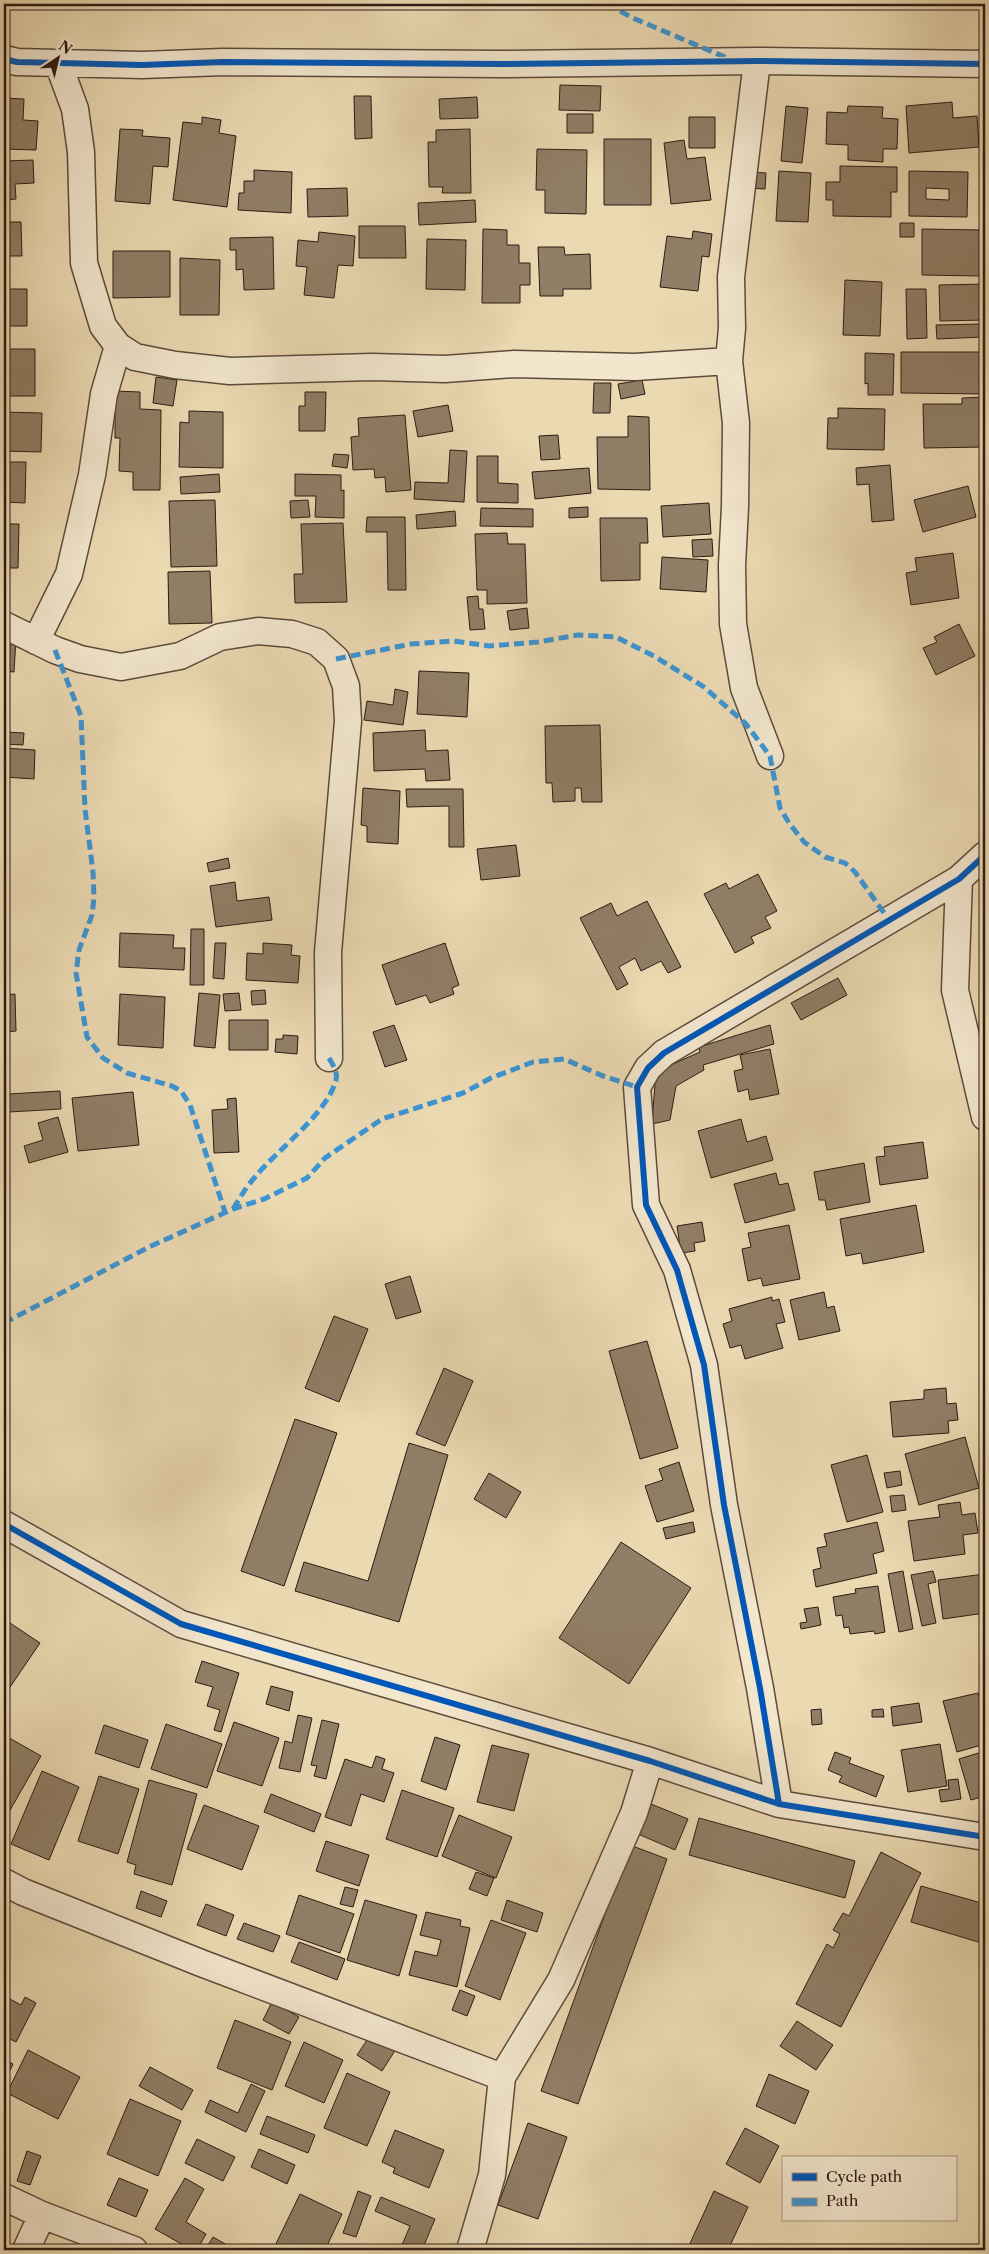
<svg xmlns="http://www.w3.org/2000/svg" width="989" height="2254" font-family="'Libre Caslon Text',serif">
  <rect width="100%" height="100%" fill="#ebd9b2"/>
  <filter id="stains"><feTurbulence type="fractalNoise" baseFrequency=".004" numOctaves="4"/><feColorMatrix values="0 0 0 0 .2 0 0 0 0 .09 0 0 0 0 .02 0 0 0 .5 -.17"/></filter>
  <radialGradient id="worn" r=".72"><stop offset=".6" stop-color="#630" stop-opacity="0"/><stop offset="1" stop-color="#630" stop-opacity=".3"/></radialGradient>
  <path fill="#907e66" stroke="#2d1b14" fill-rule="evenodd" d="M560 85 601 86 600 111 559 110Z
    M354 96H371L372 138 355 139Z
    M477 97 478 118 440 119 439 99Z
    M4 98 24 99 23 120 38 121 36 150 4 149Z
    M952 102 953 118 977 116 979 147 909 153 906 106Z
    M786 106 808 108 802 163 781 161Z
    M848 106 883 107 882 118 898 119 897 149H883V162L848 160V145L826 144 827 112 847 113Z
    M567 114H593V133H567Z
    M202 117 221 120 219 133 236 136 227 207 173 200 183 122 202 124Z
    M689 117H715V148H689Z
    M120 129 143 130 142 136 170 138 168 167 153 166 150 204 115 201Z
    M470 129 471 193H442L443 187H429L428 142H436V130Z
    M604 139H651V205H604Z
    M684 140 687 159 705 157 711 200 671 204 664 143Z
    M537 149 587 150 586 214 545 213V190H536Z
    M33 160 34 183 15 184 16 199 4 200V161Z
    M840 166 897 167V192H891V217L833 216V200H826V182H840Z
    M254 170 292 172 291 213 238 210 239 193H244V181H254Z
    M779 171 811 173 808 222 776 221Z
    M909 171 968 172 967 217 909 216ZM926 188 949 189V200L926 199Z
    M748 172 766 173 765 189 747 188Z
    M347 188 348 216 308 217 307 189Z
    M475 200 476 222 419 225 418 203Z
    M4 222H21L22 256H4Z
    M900 223H914V237H900Z
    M359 226H405L406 258H359Z
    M483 229 507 230V245H519V263H530V285H520V303H482Z
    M922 229 980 230V276L922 275Z
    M693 231 712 234 709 257 702 256 698 291 660 287 667 236 692 239Z
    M319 232 355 236 353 266 338 265 334 298 304 295 307 267 296 266 298 240 318 242Z
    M273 237 274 289 244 290 243 269 236 270V250H230V238Z
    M427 239 466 240 465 290 426 289Z
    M538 247H564L565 255 590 254 591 289H563V296H540Z
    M113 251H170V297L113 298Z
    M180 258 220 260 219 315H180Z
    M845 280 882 282 880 336 843 335Z
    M985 284V320L940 321 939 285Z
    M4 289H27V326H4Z
    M906 289H926L927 338 907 339Z
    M983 324V337L937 339 936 325Z
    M4 349H35V396H4Z
    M901 352H981V394L901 393Z
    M865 353 894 354 893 395H868V383L865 384Z
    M156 377 177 380 173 406 153 403Z
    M642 380 645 394 621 399 618 384Z
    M594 383H611L610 413H593Z
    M115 391 140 392V409L161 410 160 490H133V472L119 471 120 438H115Z
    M305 392H326L325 431H299V406H305Z
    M985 397V447L924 448 923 404H962V398Z
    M448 405 453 431 418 437 413 411Z
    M838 408 885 409 884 450 827 449 828 418H838Z
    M189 411 223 412V468L179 467 180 422 189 423Z
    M4 412 42 413 41 452 4 451Z
    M405 415 411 490 386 492 385 477 375 478 374 469 353 470 351 437 359 436 358 418Z
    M628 416 649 417 650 490 598 489 597 437H628Z
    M558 435 560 459 541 460 539 436Z
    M450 450 467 451 464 502 414 499 415 482 448 483Z
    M334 454 349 455 347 468 332 466Z
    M477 456H498V483L518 484V503L477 502Z
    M4 462H26L25 503 4 502Z
    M890 465 894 520 872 522 869 484 857 485 856 468Z
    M589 468 591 493 535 499 532 472Z
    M219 474 220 492 181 494 180 477Z
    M295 474 341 475V491L344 490V518L315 517 316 496H295Z
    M968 486 976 517 923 532 914 500Z
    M215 500 217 566 171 567 169 501Z
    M308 500 310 517 291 518 290 501Z
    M709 503 711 534 663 537 661 506Z
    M588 507V517L569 518V508Z
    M481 508 533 509V527L480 526Z
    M455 511 456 526 417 529 416 515Z
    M367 517H405L406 590H388L387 532H366Z
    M600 518H647L648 543H640V580L601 581Z
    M343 523 347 602 295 603 294 574H303L301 524Z
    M4 524H19L18 568H4Z
    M507 533 508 544H525L527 603 487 604V590H477L475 534Z
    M712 539 713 556 693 557 692 540Z
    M953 553 959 598 911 605 906 573 917 571 915 558Z
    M662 557 708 560 706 592 660 589Z
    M210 571 212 623 169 624 168 572Z
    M478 596 479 609H483L485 629 470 630 467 597Z
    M527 608 529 628 510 630 507 611Z
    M959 624 975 656 936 675 923 648 937 642 934 637Z
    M4 637 16 638 14 672 4 671Z
    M419 671 469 673 467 717 417 714Z
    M395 689 408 692 403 725 364 720 367 701 393 705Z
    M600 725 602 802H582L581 788H575V801L553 802 552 783H546L545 726Z
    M425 730 426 751 448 750 450 780 426 781 425 769 374 771 373 733Z
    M4 732 24 733 23 745 4 744Z
    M4 748 35 750 34 779 4 777Z
    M363 788 400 791 398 844 367 842V826L361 825Z
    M406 789H463L464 847H449V806L407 807Z
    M516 845 520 876 481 880 477 849Z
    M228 858 230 868 209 872 207 863Z
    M758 874 777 911 765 917 771 928 751 937 754 943 735 953 704 894 726 883 729 889Z
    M235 882 237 901 269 897 272 920 216 927 210 886Z
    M647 901 681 967 668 973 661 961 641 971 635 958 619 967 628 984 617 990 580 918 611 903 617 916Z
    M191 929H204V985H190Z
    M120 933 174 935 173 948H185L184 970 119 967Z
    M215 943H226L224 979 213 978Z
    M263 943 292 945 291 955 300 956 298 983 246 980 247 953 263 954Z
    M445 943 459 985 452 988 454 994 430 1003 426 995 396 1005 382 965Z
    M838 978 847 995 801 1020 791 1003Z
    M265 990 266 1004 252 1005 251 991Z
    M199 993 220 995 215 1048 194 1046Z
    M239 993 241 1010 225 1011 223 994Z
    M15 994 16 1031 4 1032V995Z
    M120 994 165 997 163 1048 118 1045Z
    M229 1020H268V1050H229Z
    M394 1025 407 1060 385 1067 373 1032Z
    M770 1025 774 1044 703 1065 704 1070 676 1086 670 1120 652 1124 655 1083 664 1068 700 1052 699 1047Z
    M283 1035 298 1036 297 1054 275 1052 276 1039H283Z
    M770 1049 779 1094 750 1100 748 1089 738 1092 734 1071 743 1069 740 1055Z
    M60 1091 61 1109 9 1112 8 1094Z
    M133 1092 139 1145 78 1151 72 1098Z
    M236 1098 239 1152 214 1153 212 1110 228 1109 227 1099Z
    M58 1117 68 1152 29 1163 24 1146 43 1140 38 1123Z
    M741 1119 747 1142 766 1136 773 1160 711 1178 698 1131Z
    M923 1142 928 1178 880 1185 876 1157 885 1156 884 1147Z
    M864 1163 870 1202 827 1210 825 1200H819L814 1172Z
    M776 1173 779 1185 788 1183 795 1210 745 1223 734 1184Z
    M916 1205 924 1252 863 1264 861 1253 846 1256 840 1219Z
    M702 1222 705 1241 694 1243 695 1251 681 1253 677 1226Z
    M789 1225 800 1279 763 1286 761 1278 748 1281 742 1249 751 1247 748 1233Z
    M410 1276 421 1312 396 1319 385 1284Z
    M824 1292 827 1308 834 1306 840 1331 799 1340 790 1300Z
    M772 1297V1301L779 1299 785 1322 776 1324 783 1348 745 1359 741 1345 730 1348 723 1324 732 1321 729 1309Z
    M334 1316 368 1329 339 1402 305 1388Z
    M647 1341 678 1448 640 1459 609 1351Z
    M444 1368 473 1381 445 1446 416 1434Z
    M946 1388 947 1404 956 1403 958 1420 948 1421 949 1433 893 1437 890 1402 924 1399V1390Z
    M295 1419 337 1433 284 1586 241 1571Z
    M965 1437 979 1488 919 1505 905 1454Z
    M409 1443 448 1455 399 1622 295 1591 304 1562 368 1581Z
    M867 1455 883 1512 847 1522 831 1465Z
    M679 1462 694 1511 657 1522 645 1486 663 1480 659 1469Z
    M900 1471 902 1485 887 1488 884 1473Z
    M489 1473 521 1492 506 1518 474 1499Z
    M904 1495 906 1510 892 1512 890 1496Z
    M960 1502 962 1515 975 1513 978 1533 963 1535 965 1554 914 1561 908 1521 940 1517 938 1505Z
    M693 1522 695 1532 666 1539 663 1528Z
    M877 1522 884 1551 873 1554 877 1573 816 1587 813 1570 821 1568 817 1548 827 1546 824 1534Z
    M621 1542 691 1588 629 1684 559 1638Z
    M903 1571 913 1629 899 1632 888 1574Z
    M933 1571 936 1582 928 1584 936 1623 922 1626 911 1575Z
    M985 1574V1613L943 1619 938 1580Z
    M878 1586 885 1632 875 1634 874 1631 850 1634 849 1627 844 1628 842 1615 836 1616 833 1597 856 1593 855 1589Z
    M818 1607 821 1625 801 1629 800 1623 807 1622 804 1609Z
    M10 1623 40 1643 4 1696V1631Z
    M202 1661 239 1673 221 1732 214 1730 220 1710 207 1706 213 1687 195 1682Z
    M271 1686 293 1692 289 1711 266 1704Z
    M978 1693 985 1720V1744L957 1752 943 1701Z
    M919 1703 922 1722 893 1726 891 1707Z
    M821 1709 822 1724 812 1725 811 1710Z
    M883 1709 884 1717H872V1710Z
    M298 1715 312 1718 300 1772 279 1768 285 1741 292 1743Z
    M322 1720 339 1724 326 1779 314 1776 317 1766 311 1765Z
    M234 1722 279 1738 262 1786 217 1771Z
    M166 1724 222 1744 207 1788 151 1769Z
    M104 1725 148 1740 139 1768 95 1753Z
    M4 1735 41 1756 5 1819 4 1818Z
    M435 1737 460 1745 446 1790 421 1781Z
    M940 1744 947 1786 908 1792 901 1750Z
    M492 1745 529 1754 514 1811 477 1802Z
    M985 1751V1796L971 1800 959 1759Z
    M835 1752 851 1758 849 1763 884 1776 876 1797 839 1782 842 1776 828 1770Z
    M376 1756 385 1759 382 1769 394 1773 384 1802 361 1794 351 1826 325 1817 345 1759 372 1768Z
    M42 1771 79 1787 49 1860 11 1844Z
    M99 1776 139 1789 118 1854 78 1841Z
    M958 1779 961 1799 941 1802 939 1790 949 1789 948 1780Z
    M149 1780 197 1794 172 1885 134 1874 136 1865 127 1862Z
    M402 1790 454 1808 437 1857 386 1839Z
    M271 1794 321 1814 314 1832 264 1812Z
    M651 1804 688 1819 675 1850 638 1834Z
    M204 1805 259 1826 242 1870 187 1849Z
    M459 1815 512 1837 496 1878 442 1856Z
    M699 1818 855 1861 845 1898 689 1855Z
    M326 1841 369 1855 359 1886 316 1871Z
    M630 1845 667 1859 578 2104 541 2091Z
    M881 1852 921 1873 841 2027 796 2004 827 1944 833 1948 840 1934 833 1930 843 1913 849 1916Z
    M476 1872 494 1878 487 1896 469 1889Z
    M921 1886 985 1904V1944L911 1922Z
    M345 1887 358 1890 353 1907 340 1904Z
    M141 1891 167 1901 161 1917 136 1908Z
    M299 1895 354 1914 340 1953 286 1934Z
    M365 1900 417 1915 399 1976 347 1960Z
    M507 1900 543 1913 537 1932 501 1920Z
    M206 1904 234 1915 226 1936 197 1925Z
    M426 1912 461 1920 460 1926 470 1928 457 1987 409 1975 415 1951 437 1956 441 1940 420 1935Z
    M491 1920 526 1933 500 2000 465 1986Z
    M244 1923 280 1936 273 1952 237 1939Z
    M299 1942 345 1959 337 1980 291 1962Z
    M460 1990 475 1996 467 2016 452 2010Z
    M25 1997 36 2003 16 2042 4 2036V2005L8 1998 21 2005Z
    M272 2002 299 2017 289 2034 263 2020Z
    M235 2020 291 2042 272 2090 217 2068Z
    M797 2021 833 2045 816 2070 780 2046Z
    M371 2034 396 2049 382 2071 357 2055Z
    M304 2042 343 2060 324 2103 285 2086Z
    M28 2050 80 2077 58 2119 7 2093Z
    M4 2059 13 2064 4 2083Z
    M150 2067 193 2090 182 2110 139 2086Z
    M347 2073 390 2092 367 2146 324 2128Z
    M769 2074 809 2091 795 2124 756 2106Z
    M251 2084 265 2091 246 2132 205 2112 210 2100 238 2113Z
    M130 2099 181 2121 158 2176 107 2154Z
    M267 2116 315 2135 308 2153 260 2134Z
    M528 2123 567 2137 538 2219 498 2205Z
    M745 2128 779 2146 760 2183 726 2164Z
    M395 2130 444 2150 429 2188 393 2173 395 2168 382 2162Z
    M197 2139 235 2157 223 2181 185 2163Z
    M259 2149 295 2165 287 2184 251 2167Z
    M27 2151 41 2156 30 2185 17 2181Z
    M119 2178 148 2190 136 2217 107 2205Z
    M185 2178 204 2189 186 2222 206 2234 197 2250H192L155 2229Z
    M358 2191 371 2196 356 2237 343 2233Z
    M714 2191 748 2207 728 2250H687Z
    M300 2194 342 2214 325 2250H273Z
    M381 2197 435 2219 422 2250H400L410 2226 375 2211Z
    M213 2237 236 2250H205Z"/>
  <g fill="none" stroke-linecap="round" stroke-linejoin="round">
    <defs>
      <path id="minor" d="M4 59 17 62 142 65 223 62 500 64 757 61 985 64
        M757 61 731 277 732 328 729 361 736 423 735 507 732 565 733 624 744 688 770 756
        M58 63 75 109 81 152 84 263 103 326 118 346 135 357 175 365 230 371 372 367 445 369 514 364 635 367 729 361
        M4 625 55 650 80 659 121 667 180 656 220 637 258 631 292 634 317 642 336 659 346 686 348 721 328 952 329 1058
        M36 641 69 574 92 475 104 394 118 346
        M959 879 955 990 985 1117
        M4 1524 181 1624 650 1761 779 1804 985 1837
        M779 1804 760 1688 724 1505 704 1365 677 1270 646 1205 637 1087 648 1068 664 1053 959 879 985 855
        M4 1882 23 1892 201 1963 502 2077
        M4 2197 42 2215 134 2250
        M26 2250 42 2215
        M470 2250 492 2175 502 2077 561 1980 634 1813 650 1761"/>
    </defs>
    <use href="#minor" stroke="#5c4a3c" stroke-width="29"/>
    <use href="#minor" stroke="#f2e6cd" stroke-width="26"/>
    <path stroke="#3c94d3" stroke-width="5" stroke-dasharray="10 5" stroke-linecap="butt" d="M607 4 633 18 727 58
      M55 650 81 716 85 809 93 872 94 898 92 915 79 950 76 973 87 1037 103 1058 127 1073 172 1086 181 1091 190 1105 225 1212
      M336 659 411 644 454 641 489 646 538 642 578 635 616 637 654 656 704 687 746 724 770 756 780 808 789 823 804 842 825 857 845 863 855 872 889 920
      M233 1209C240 1198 246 1187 255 1177 277 1150 327 1114 336 1080 338 1072 333 1065 329 1058
      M4 1323 149 1247 233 1209 264 1199 307 1178 325 1158 382 1119 463 1093 491 1078 533 1062 564 1059 603 1076 637 1087"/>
    <defs>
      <path id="cycleway" d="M4 59 17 62 142 65 223 62 500 64 757 61 985 64
        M4 1524 181 1624 650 1761 779 1804 985 1837
        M779 1804 760 1688 724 1505 704 1365 677 1270 646 1205 637 1087 648 1068 664 1053 959 879 985 855"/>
    </defs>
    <use href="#cycleway" stroke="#f2e6cd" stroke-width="9"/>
    <use href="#cycleway" stroke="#0057b8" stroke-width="6"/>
  </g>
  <rect width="989" height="2254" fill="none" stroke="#ebd9b2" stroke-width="20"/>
  <rect x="5" y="5" width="979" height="2244" fill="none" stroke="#2d1b14" stroke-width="2.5"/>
  <rect x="10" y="10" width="969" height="2234" fill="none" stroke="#2d1b14"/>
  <rect x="782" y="2156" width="175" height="65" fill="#f2e6cd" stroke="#a39583"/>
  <rect x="792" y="2173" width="25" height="8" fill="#0057b8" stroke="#a39583"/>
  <text x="826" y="2182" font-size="15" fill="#2d1b14">Cycle path</text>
  <rect x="792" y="2198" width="25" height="8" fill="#3c94d3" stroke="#a39583"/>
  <text x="826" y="2206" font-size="15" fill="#2d1b14">Path</text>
  <g transform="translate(58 58) rotate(35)" stroke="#f2e6cd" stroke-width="4" paint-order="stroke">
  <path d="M0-4L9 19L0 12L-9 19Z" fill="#2d1b14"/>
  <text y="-8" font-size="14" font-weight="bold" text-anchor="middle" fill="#2d1b14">N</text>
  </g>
  <rect width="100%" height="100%" filter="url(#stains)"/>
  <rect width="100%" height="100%" fill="url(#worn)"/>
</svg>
